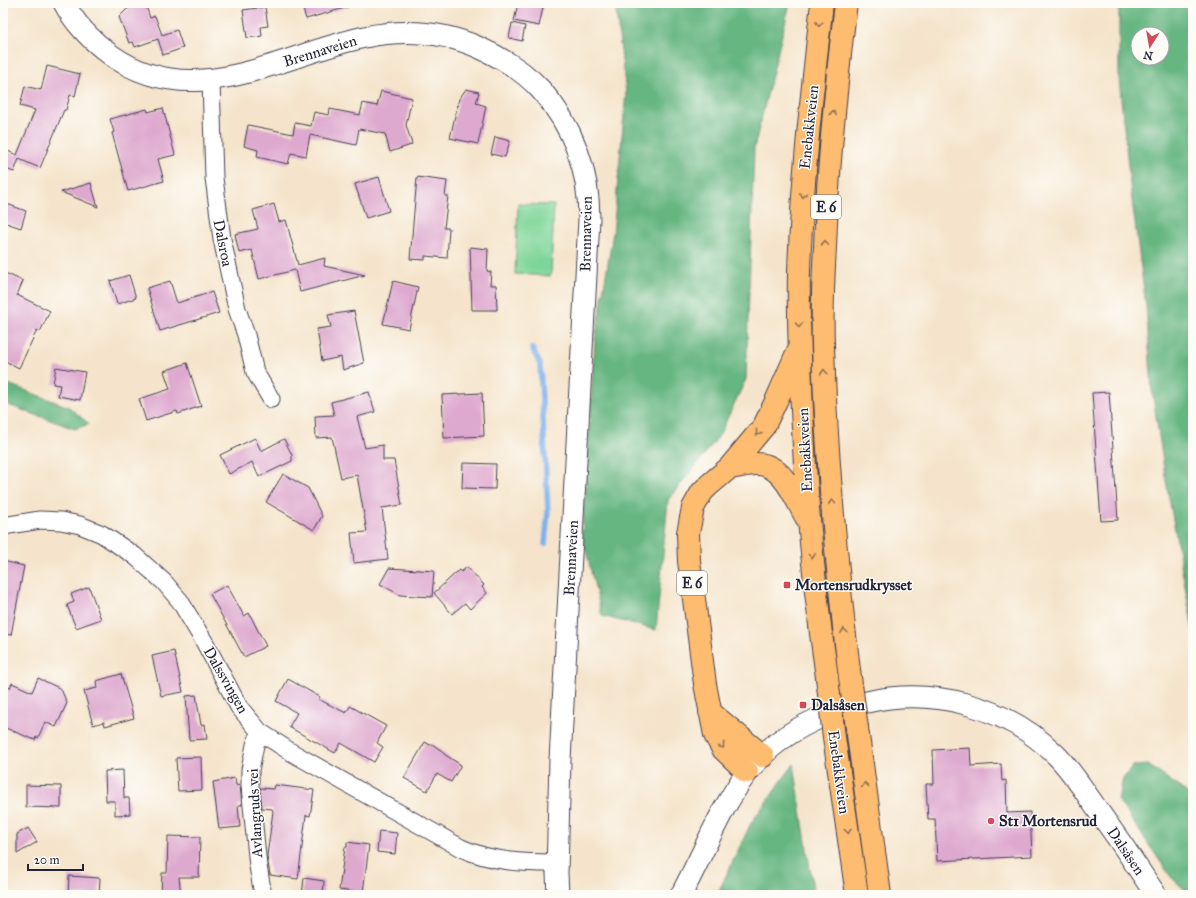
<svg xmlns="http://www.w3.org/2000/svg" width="1196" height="898" font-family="'IM FELL Great Primer',serif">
  <rect width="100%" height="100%" fill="#fdfcf7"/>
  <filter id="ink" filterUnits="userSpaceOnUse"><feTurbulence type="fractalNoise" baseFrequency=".025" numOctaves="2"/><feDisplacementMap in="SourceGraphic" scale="8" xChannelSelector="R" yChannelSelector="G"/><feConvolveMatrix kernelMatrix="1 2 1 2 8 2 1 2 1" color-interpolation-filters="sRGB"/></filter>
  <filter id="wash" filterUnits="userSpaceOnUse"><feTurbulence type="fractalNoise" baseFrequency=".012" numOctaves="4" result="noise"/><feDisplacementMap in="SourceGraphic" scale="16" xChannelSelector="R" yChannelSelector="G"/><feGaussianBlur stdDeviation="0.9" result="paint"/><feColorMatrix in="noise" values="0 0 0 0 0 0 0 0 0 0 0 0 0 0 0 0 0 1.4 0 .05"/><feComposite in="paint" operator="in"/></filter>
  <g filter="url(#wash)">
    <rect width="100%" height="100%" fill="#f5e4cb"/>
    <path fill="#7ed599" stroke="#507c6a" d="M518 204 554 205 551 276 515 274Z"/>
    <path fill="#66b681" stroke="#446c5e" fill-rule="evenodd" d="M615 3H790L754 148 746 379 719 436 668 500 656 630 602 616 582 534 595 341 613 233 626 93Z
      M1119 3H1193V631L1165 475 1152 390 1146 306 1130 185 1119 79ZM1138 34H1162V58H1138Z
      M3 382 69 407 89 424 75 429 3 403Z
      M794 764 814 895H717L751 823Z
      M1148 765 1193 797V892L1184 889 1171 877 1118 800 1123 779 1133 766Z"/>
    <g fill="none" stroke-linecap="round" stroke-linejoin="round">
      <path stroke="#7fb1eb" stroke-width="5.5" d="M532 348 540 364 548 511 545 544"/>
    </g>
    <g id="blocks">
      <path fill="#dea9cf" d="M143 3H145L150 18 155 16 162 35 177 30 183 48 163 55 158 39 135 47 133 42 129 43 119 17 127 9Z
        M301 3H347L348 7 306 19Z
        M518 3H544L539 26 514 21Z
        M265 7 268 26 261 27 262 36 247 38 243 10Z
        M512 23 525 26 522 41 509 38Z
        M47 66 80 74 75 96 70 95 66 110H64L40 168 19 159 14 172 3 168V149L17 155 35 110 20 106 25 86 41 90Z
        M466 89 479 92 476 103 486 106 478 144 450 138 459 99Z
        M381 91 412 98 406 125 412 144 411 145 390 152 385 134 359 129 356 145 310 135 306 156 291 153 288 164 257 157 258 150 244 146 248 125 293 134 295 123 311 126 314 112 329 115 330 109 360 115 363 103 377 106Z
        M163 108 175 155 158 159 164 181 128 191 112 133 114 132 110 119 147 109 148 112Z
        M495 137 510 141 505 157 491 154Z
        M379 177 389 211 366 218 355 184Z
        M417 177 447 181 445 196H448L444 228H449L447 258 425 256V260L410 259Z
        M91 183 98 207 61 192Z
        M7 204 26 211 21 228 3 222V215Z
        M274 204 279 222 286 220 298 265 325 258 324 266 365 275 300 292 295 270 259 279 252 250 239 253 235 234 258 229 253 210Z
        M470 247 488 249 487 271 491 272 490 285H496L497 310H472Z
        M3 272 23 281 17 295 50 311 40 332 37 330 19 368 3 360Z
        M129 275 136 298 117 304 110 281Z
        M170 281 177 303 212 292 219 313 160 331 147 288Z
        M393 281 418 287 409 329 383 324Z
        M354 311 364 363 343 370 341 357 322 361 317 329 331 327 328 315Z
        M187 363 201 406 178 414 177 411 146 421 139 399 170 389 164 371Z
        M56 367 85 372 80 400 58 396 60 385 53 384Z
        M369 392 375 412 357 417 365 448 383 445V460H394L402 505 382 508 388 559 354 563 351 533 367 532 357 475 341 478 332 437 316 438 315 416 334 415 331 402Z
        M1109 392 1118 520 1101 521 1092 393Z
        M482 393 484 436 444 438 442 395Z
        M255 438 261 451 284 439 292 455V461L259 477 252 462 229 474 220 455Z
        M463 463 496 464 495 489 462 488Z
        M283 474 308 488 322 516 314 530 266 502Z
        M3 561 24 566 11 635 3 634Z
        M467 567 484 585 482 587 487 593 470 609 465 603 452 614 434 593 459 570 461 572Z
        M389 568 434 571 432 597 400 595 380 584Z
        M227 585 244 616 249 613 266 646 244 657 210 594Z
        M89 587 101 619 76 628 67 605 74 602 71 594Z
        M174 651 183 692 161 696 152 656Z
        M121 674 134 718 105 726 104 722 93 725 84 691 97 688 96 681Z
        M38 678 61 689 67 703 56 727 45 722 38 738 36 737 35 740 3 727V684L10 688 12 683 32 692Z
        M288 679 320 697 318 699 346 713 350 706 386 726 377 743 383 747 374 762 341 743 335 753 289 727 297 713 276 701Z
        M196 695 201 725 205 724 207 739 189 740 186 696Z
        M425 742 430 745 432 744 442 751 443 753 447 756 461 765 451 782 437 774 427 791 404 778Z
        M970 748 971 766 1001 764 1002 781 1006 780 1007 813 1030 812 1032 856 937 861 935 819H928L926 784H934L933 750Z
        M201 757 202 790 178 791 176 758Z
        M123 770 124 798H129L130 814 115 815V801H106L105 771Z
        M235 778 236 785 240 786 242 805H238L240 827 219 829 213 782Z
        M26 785 61 786V808L26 807Z
        M275 785 314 790 310 816 306 815 298 879 270 875 267 856 273 811 272 809 262 808 260 788 274 789Z
        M28 828 37 842 17 854V834Z
        M379 831 397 833 395 854 377 852Z
        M168 836 200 837 199 877H179L181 895H161L162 873H167Z
        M347 842 369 845 363 893 339 890 345 847H347Z
        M69 876 100 878 99 895H68Z
        M304 878 324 881 323 895H302Z"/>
    </g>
  </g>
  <g filter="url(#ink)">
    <use href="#blocks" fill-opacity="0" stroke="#423f51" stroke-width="1"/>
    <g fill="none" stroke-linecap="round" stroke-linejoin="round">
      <defs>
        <path id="minor" d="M211 81 214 178 222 239 237 309 246 335 255 372 271 399
          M3 526 40 520 61 521 80 525 102 534 135 556 164 582 180 601 205 643 239 707 260 732 291 752 461 848C492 862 523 863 557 863
          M260 732 255 745 250 770V786L258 866 263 895"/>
        <path id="tertiary" d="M64 3C75 24 92 41 111 55 194 114 279 55 365 37 404 29 444 32 480 48 502 58 524 71 541 90 573 126 589 171 589 219L560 760 557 873 558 895
          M681 895C696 867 709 837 724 809 731 797 738 784 747 773 769 744 801 724 835 712 846 708 856 704 867 702 933 687 1005 706 1054 753 1068 766 1079 783 1090 799 1113 831 1135 863 1156 895"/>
        <path id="trunk" d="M822 3C812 92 802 181 799 271 798 317 800 363 802 410 806 499 814 589 827 677
          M846 3C836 84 828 165 825 247 823 280 822 312 823 345 826 454 836 562 849 670
          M729 468C738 467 748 464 757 464 783 464 795 498 806 517
          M710 712 763 756
          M857 728 880 895
          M834 737 857 895
          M747 772 723 749 715 735 705 684 689 561 688 533 693 508 702 492 709 485 729 468 764 426 777 399 797 353"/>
      </defs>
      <use href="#minor" stroke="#423f51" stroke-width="19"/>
      <use href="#tertiary" stroke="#423f51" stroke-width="23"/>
      <use href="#trunk" stroke="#423f51" stroke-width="24"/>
      <use href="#minor" stroke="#fff" stroke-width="17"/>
      <use href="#tertiary" stroke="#fff" stroke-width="21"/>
      <use href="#trunk" stroke="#fdbc6f" stroke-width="22"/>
      <defs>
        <path id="trunk-bridge" d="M849 670 857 728
          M827 677 834 737"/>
      </defs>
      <use href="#trunk-bridge" stroke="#423f51" stroke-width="24" stroke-linecap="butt"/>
      <use href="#trunk-bridge" stroke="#fdbc6f" stroke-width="22"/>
    </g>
    <defs><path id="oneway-chevron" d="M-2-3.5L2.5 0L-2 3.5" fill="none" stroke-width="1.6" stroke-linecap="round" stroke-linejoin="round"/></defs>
    <g stroke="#906f55">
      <use href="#oneway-chevron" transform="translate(819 24) rotate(96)"/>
      <use href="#oneway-chevron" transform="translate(833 113) rotate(-84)"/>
      <use href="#oneway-chevron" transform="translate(803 195) rotate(93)"/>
      <use href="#oneway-chevron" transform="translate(825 243) rotate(-88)"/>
      <use href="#oneway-chevron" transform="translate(799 325) rotate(90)"/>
      <use href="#oneway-chevron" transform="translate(824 372) rotate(-93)"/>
      <use href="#oneway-chevron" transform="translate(758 433) rotate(128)"/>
      <use href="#oneway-chevron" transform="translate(832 502) rotate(-95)"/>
      <use href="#oneway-chevron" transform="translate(812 556) rotate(85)"/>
      <use href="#oneway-chevron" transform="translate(844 631) rotate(-97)"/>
      <use href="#oneway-chevron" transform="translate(722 746) rotate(54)"/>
      <use href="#oneway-chevron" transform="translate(865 785) rotate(-98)"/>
      <use href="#oneway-chevron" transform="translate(848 831) rotate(82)"/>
    </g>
  </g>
  <g fill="#d1495b" stroke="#fdfcf7" stroke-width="1.5">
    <rect x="783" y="581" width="8" height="8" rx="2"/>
    <rect x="799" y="701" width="8" height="8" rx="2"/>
    <circle cx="991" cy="821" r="4"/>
  </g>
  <g text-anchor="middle" stroke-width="3" stroke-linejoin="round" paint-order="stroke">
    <g fill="#fdfcf7" stroke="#646373" stroke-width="1">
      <rect x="811" y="195" width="30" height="24" rx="3"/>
      <rect x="677" y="571" width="30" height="24" rx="3"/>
    </g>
    <g font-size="14" font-weight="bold" fill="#22223b">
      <text x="826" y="212">E 6</text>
      <text x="692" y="588">E 6</text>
    </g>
    <g font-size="15" fill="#22223b" stroke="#fdfcf7">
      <text transform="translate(320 51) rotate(-17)" y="5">Brennaveien</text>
      <text transform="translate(809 127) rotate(-84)" y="5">Enebakkveien</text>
      <text transform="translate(586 234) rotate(-89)" y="5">Brennaveien</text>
      <text transform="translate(223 243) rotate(79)" y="5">Dalsroa</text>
      <text transform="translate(805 450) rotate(-93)" y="5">Enebakkveien</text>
      <text transform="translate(571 558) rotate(-87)" y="5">Brennaveien</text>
      <text transform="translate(226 680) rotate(60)" y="5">Dalssvingen</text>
      <text transform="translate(839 772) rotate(82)" y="5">Enebakkveien</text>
      <text transform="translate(255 813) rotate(-93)" y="5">Avlangruds vei</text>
      <text transform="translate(1126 851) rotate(56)" y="5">Dalsåsen</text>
    </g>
    <g font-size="15" font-weight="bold" fill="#22223b" stroke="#fdfcf7" text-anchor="start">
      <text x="795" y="590">Mortensrudkrysset</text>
      <text x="811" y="710">Dalsåsen</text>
      <text x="999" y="826">St1 Mortensrud</text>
    </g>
  </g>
  <rect width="1196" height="898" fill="none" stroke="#fdfcf7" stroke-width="16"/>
  <g transform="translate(1150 46) rotate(191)"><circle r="19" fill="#fdfcf7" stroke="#a5a5ac"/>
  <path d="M0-3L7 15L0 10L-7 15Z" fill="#d1495b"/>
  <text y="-6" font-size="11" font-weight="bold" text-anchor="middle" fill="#22223b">N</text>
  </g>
  <path d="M28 864v6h55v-6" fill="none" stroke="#22223b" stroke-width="2"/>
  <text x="34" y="864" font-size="12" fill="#22223b" stroke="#fdfcf7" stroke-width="3" paint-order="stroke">20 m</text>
</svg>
